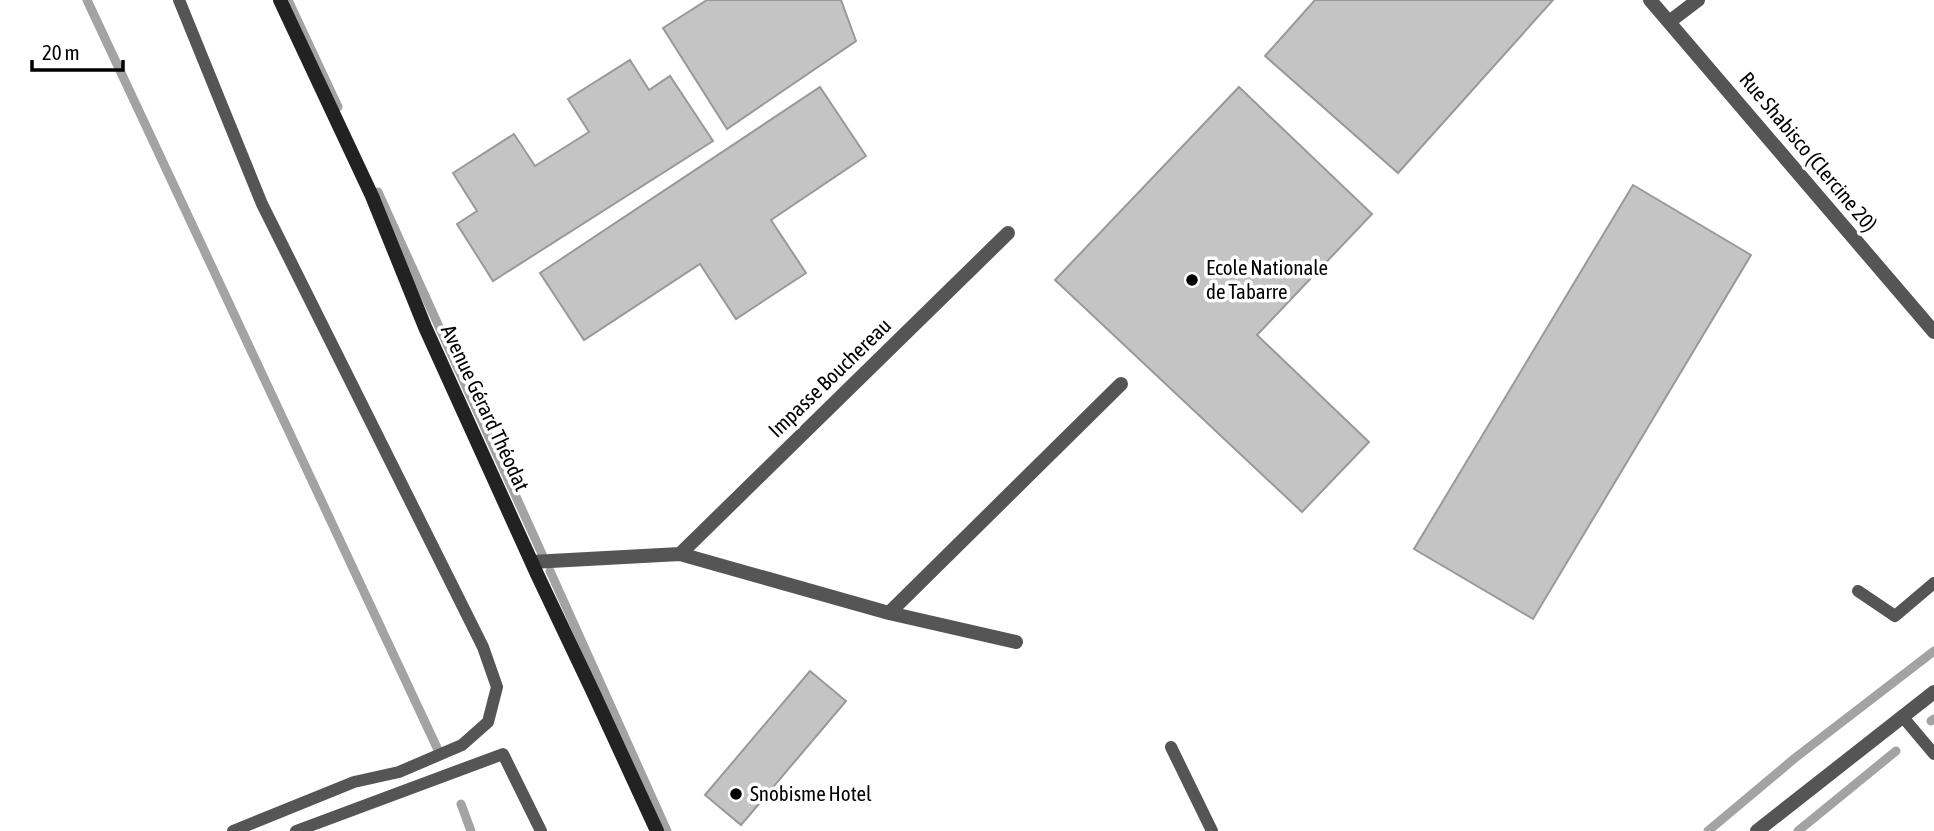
<svg xmlns="http://www.w3.org/2000/svg" width="1934" height="831" font-family="'Asap Condensed',sans-serif">
  <rect width="100%" height="100%" fill="#fff"/>
  <g fill="none" stroke-linecap="round" stroke-linejoin="round">
    <path stroke="#a3a3a3" stroke-width="9" d="M87 0 439 752
      M288 0 338 107
      M378 192 542 554
      M550 571 667 831
      M1931 721 1934 719
      M461 804 471 831
      M1708 831 1795 758 1934 651
      M1798 831 1896 751"/>
  </g>
  <path fill="#c4c4c4" stroke="#999" stroke-width="2" d="M707 0H841L856 41 727 129 663 28Z
    M1315 0H1553L1398 173 1265 56Z
    M630 60 649 90 670 76 713 141 493 281 457 224 477 211 453 173 514 134 535 166 589 132 568 99Z
    M820 87 866 156 771 220 806 273 736 319 700 264 584 340 540 273Z
    M1239 87 1372 214 1257 335 1369 442 1302 512 1055 280Z
    M1633 185 1751 255 1533 619 1414 549Z
    M810 671 846 701 741 825 705 795Z"/>
  <g fill="none" stroke-linecap="round" stroke-linejoin="round">
    <path stroke="#555" stroke-width="12" d="M179 0 262 204 483 647 497 687 488 722 462 745 399 772 354 782 233 831
      M1858 591 1895 616 1934 583
      M1902 716 1934 754
      M1171 747 1212 831
      M296 831 503 754 541 831"/>
    <path stroke="#555" stroke-width="14" d="M1650 0 1934 332
      M1669 22 1698 0
      M680 554 1008 233
      M532 562 680 554 889 613 1016 642
      M889 613 1121 384
      M1757 831 1934 692"/>
    <path stroke="#222" stroke-width="14" d="M280 0 372 196 425 327 537 574 593 692 657 831"/>
  </g>
  <g fill="#000" stroke="#fff" stroke-width="2.5">
    <circle cx="1192" cy="280" r="7"/>
    <circle cx="736" cy="794" r="7"/>
  </g>
  <g text-anchor="middle" stroke-width="7" stroke-linejoin="round" paint-order="stroke">
    <g font-size="21" fill="#000" stroke="#fff">
      <text transform="translate(1808 152) rotate(50)" y="7">Rue Shabisco (Clercine 20)</text>
      <text transform="translate(830 378) rotate(-44)" y="7">Impasse Bouchereau</text>
      <text transform="translate(485 408) rotate(65)" y="7">Avenue Gérard Théodat</text>
    </g>
    <g font-size="21" fill="#000" stroke="#fff" text-anchor="start">
      <text x="1206" y="275">Ecole Nationale<tspan x="1206" dy="24">de Tabarre</tspan></text>
      <text x="750" y="801">Snobisme Hotel</text>
    </g>
  </g>
  <path d="M32 60v10h91v-10" fill="none" stroke="#000000" stroke-width="3.5"/>
  <text x="42" y="60" font-size="21" fill="#000000" stroke="#ffffff" stroke-width="5" paint-order="stroke">20 m</text>
</svg>
